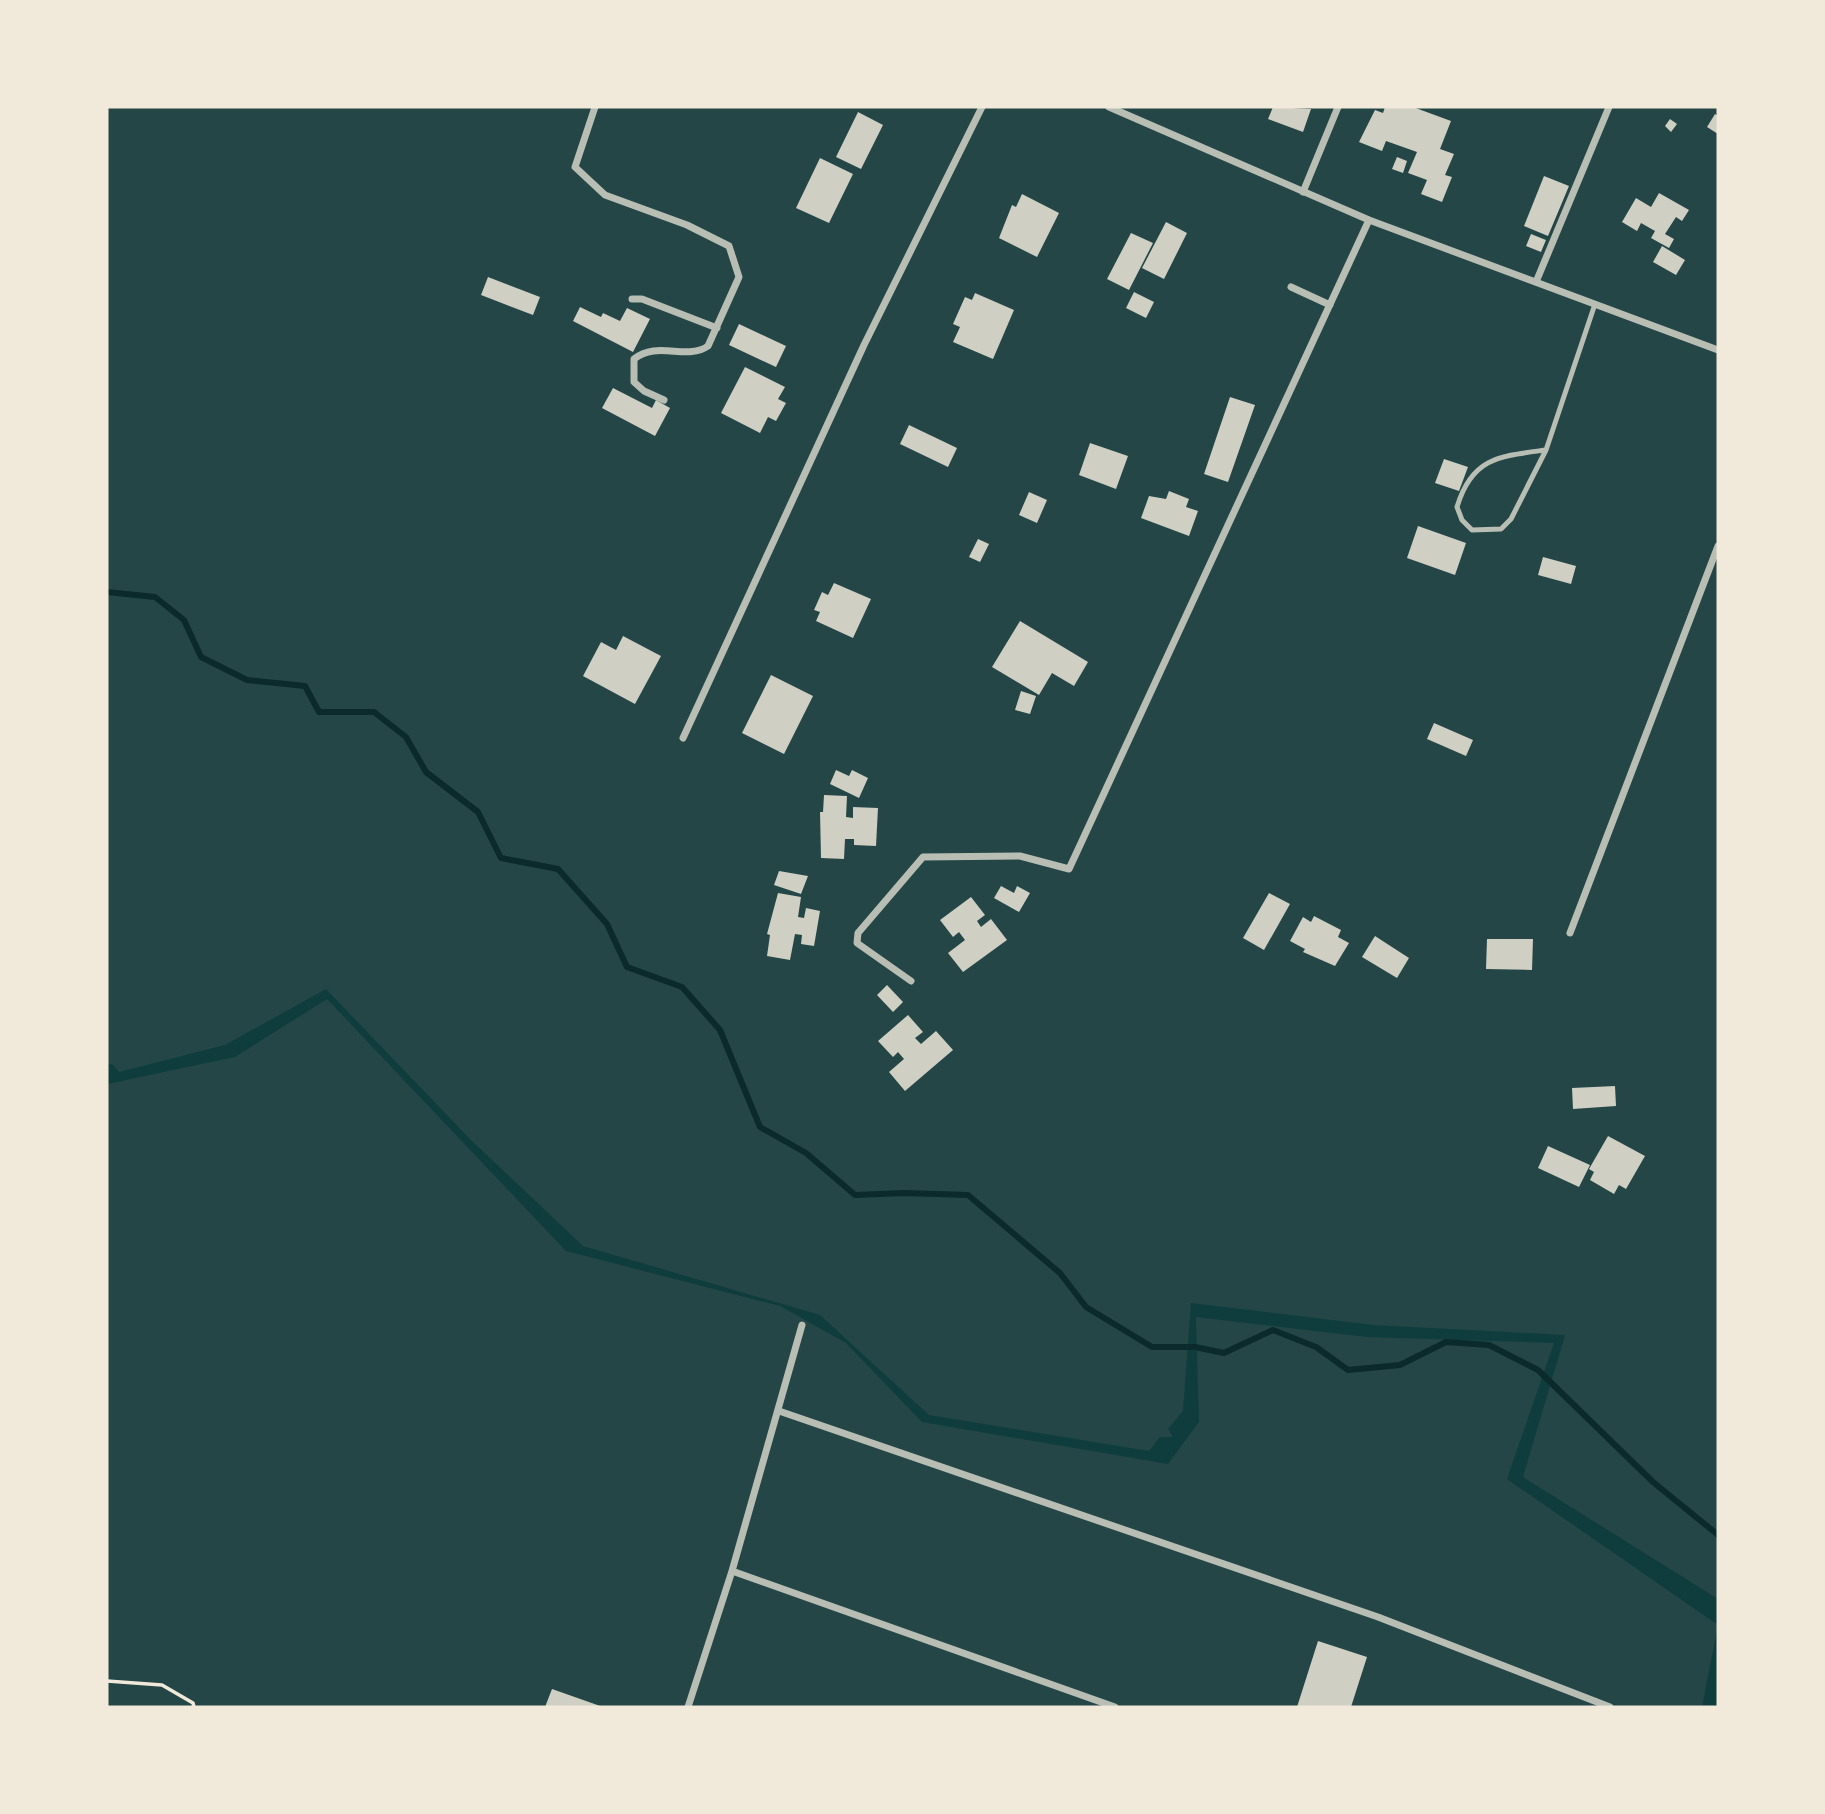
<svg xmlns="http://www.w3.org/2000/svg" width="1825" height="1814" font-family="'Fira Sans',sans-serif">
  <rect width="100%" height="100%" fill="#0f3d3e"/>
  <path fill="#244646" d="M107 107H1718V1599L1523 1477 1565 1335 1373 1325 1191 1303 1183 1411 1168 1429 1173 1437H1160L1149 1451 929 1415 820 1315 583 1246 470 1139 326 989 225 1045 119 1072 112 1064 107 1065Z
    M327 999 566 1251 780 1306 846 1343 922 1422 1168 1464 1199 1422 1196 1317 1367 1337 1554 1343 1507 1479 1718 1625 1702 1707H107V1084L235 1057Z"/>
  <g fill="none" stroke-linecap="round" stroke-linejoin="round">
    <path stroke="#0a2a2b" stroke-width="6" d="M107 592 155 597 184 620 201 657 247 680 305 686 319 712H374L406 737 426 772 478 812 501 858 558 869 607 924 627 967 682 987 720 1030 760 1127 806 1153 855 1195 904 1193 968 1195 1060 1273 1086 1307 1152 1347H1195L1224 1353 1273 1330 1316 1347 1348 1370 1400 1365 1446 1342 1489 1345 1538 1370 1653 1482 1718 1535"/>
  </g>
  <path fill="#cfcfc3" d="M1273 107 1311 109 1303 132 1268 119Z
    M1385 107H1413L1451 121 1440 149 1454 154 1445 175 1452 177 1442 202 1421 194 1427 180 1408 173 1417 152 1386 141 1382 151 1359 142 1375 110 1383 113Z
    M858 112 883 125 861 169 836 157Z
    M1715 114 1718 116V134L1707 127Z
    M1670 119 1677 124 1671 132 1665 126Z
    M1397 157 1407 161 1403 173 1392 169Z
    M820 158 853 174 829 223 796 208Z
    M1544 176 1569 186 1548 236 1524 226Z
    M1659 193 1689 210 1682 221 1676 217 1665 234 1674 239 1669 248 1651 238 1655 231 1641 223 1637 231 1622 222 1636 198 1651 207Z
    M1022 194 1059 213 1037 257 999 238 1012 205 1016 207Z
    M1166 222 1187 233 1164 279 1142 268Z
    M1131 233 1153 243 1129 290 1107 279Z
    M1531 234 1546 240 1541 252 1526 246Z
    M1662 246 1685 260 1676 275 1653 262Z
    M488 277 540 297 533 315 481 295Z
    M1134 292 1154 302 1146 318 1126 308Z
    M975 293 1014 310 993 359 953 342 960 327 953 324 965 297 972 300Z
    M580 307 601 317 603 313 620 321 627 308 650 319 633 352 573 321Z
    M739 324 786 346 776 367 729 345Z
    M745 367 785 387 778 399 786 403 776 421 768 417 760 433 721 413Z
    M613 388 652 408 656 400 670 408 655 436 602 408Z
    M1230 397 1255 405 1228 482 1204 474Z
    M909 425 957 448 948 467 900 444Z
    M1090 443 1128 456 1116 489 1079 475Z
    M1444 459 1468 467 1459 491 1435 483Z
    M1169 491 1189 499 1186 507 1198 511 1189 536 1141 518 1149 496 1166 499Z
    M1029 492 1047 500 1037 523 1019 515Z
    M1418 526 1466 543 1455 575 1407 558Z
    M978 539 989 544 980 562 969 557Z
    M1543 557 1576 566 1571 584 1538 575Z
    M834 583 871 599 853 638 816 621 820 612 814 610 822 592 828 595Z
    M1020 621 1088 662 1074 686 1052 673 1039 695 992 667Z
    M623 636 661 656 635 704 583 676 601 642 616 650Z
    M771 675 813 696 784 754 742 733Z
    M1021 691 1036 696 1030 714 1015 710Z
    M1434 723 1473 740 1466 756 1427 739Z
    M836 770 849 776 852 770 868 778 859 798 830 784Z
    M824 795 847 796 846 817 853 818V807L878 808 876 846 854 845V839H845L844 859 821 858 820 812H823Z
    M779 871 808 876 801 894 774 885Z
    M1001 886 1014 893 1017 886 1030 893 1019 912 994 898Z
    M778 893 801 897 798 917 804 918 806 908 820 911 814 946 801 944 802 935 795 934 790 960 767 956 770 935 767 934Z
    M1269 893 1290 904 1264 950 1243 938Z
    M971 897 985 915 977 921 981 927 991 919 1007 940 963 972 948 953 965 940 959 932 953 937 940 920Z
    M1314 916 1341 930 1338 937 1349 943 1335 966 1303 952 1305 949 1290 941 1303 917 1311 922Z
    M1375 936 1409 958 1397 978 1362 957Z
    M1487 939H1533L1532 970 1486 969Z
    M887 985 903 1002 893 1012 877 995Z
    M908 1015 923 1032 915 1038 921 1044 936 1031 953 1050 905 1091 889 1072 904 1059 898 1052 893 1057 878 1041Z
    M1615 1086 1616 1106 1573 1109 1572 1088Z
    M1608 1136 1645 1156 1626 1189 1619 1185 1614 1194 1590 1180 1594 1172 1589 1169Z
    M1548 1146 1590 1165 1579 1187 1538 1168Z
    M1318 1641 1367 1657 1351 1707H1297Z
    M552 1689 603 1707H545Z"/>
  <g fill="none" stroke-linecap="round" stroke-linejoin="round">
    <path stroke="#f1e9da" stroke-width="3.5" d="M107 1681 162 1685 193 1703 194 1707"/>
    <path stroke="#b8beb3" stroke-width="5" d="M1546 450C1500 456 1472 457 1457 507L1462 520 1472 530 1501 529 1511 519 1546 450 1595 304"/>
    <path stroke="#b8beb3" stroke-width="7" d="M595 107 575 167 605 195 687 225 729 246 739 277 708 346C687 361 657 340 634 359V382L644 391 664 400
      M1109 107 1369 220 1718 350
      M1303 192 1338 107
      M1536 282 1609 107
      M1291 287 1330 305
      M632 299H642L717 328
      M683 738 864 345 982 107
      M1570 933 1718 546
      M911 981 857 943 858 933 923 857 1020 856 1069 869 1369 220
      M779 1411 1378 1617 1610 1707
      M732 1571 1115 1707
      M688 1707 732 1571 802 1325"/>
  </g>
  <rect width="1825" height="1814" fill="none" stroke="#f1e9da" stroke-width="217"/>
</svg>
